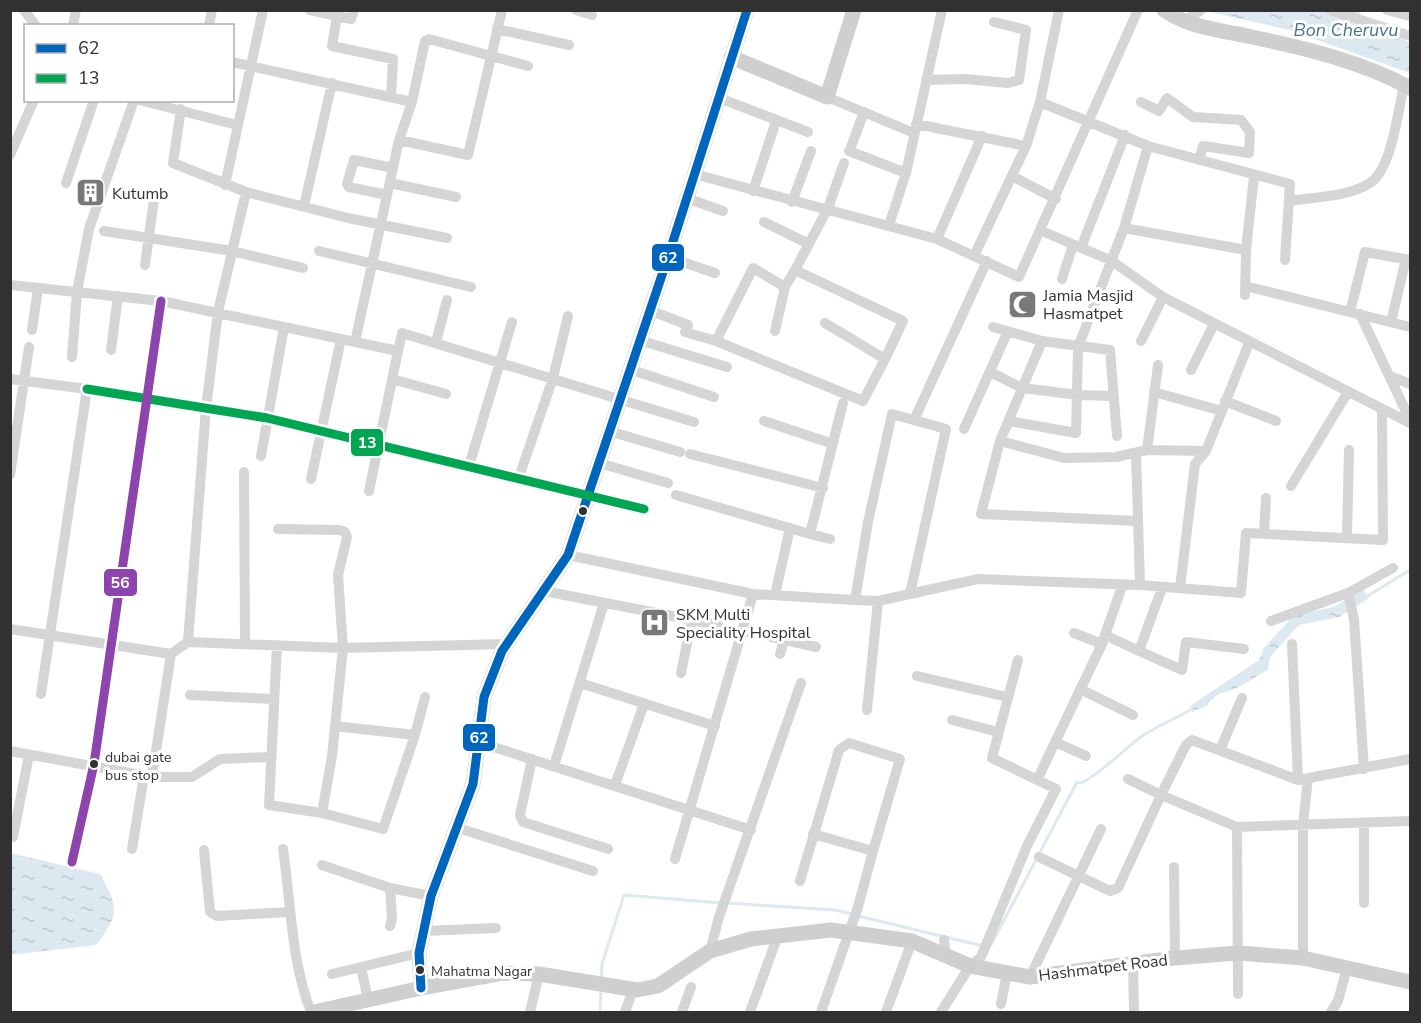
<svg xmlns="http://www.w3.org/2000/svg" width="1421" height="1023" font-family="'Nunito Sans',sans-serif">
  <defs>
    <pattern id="water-ripples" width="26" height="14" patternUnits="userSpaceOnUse" patternTransform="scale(1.5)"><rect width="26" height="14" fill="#dde9f0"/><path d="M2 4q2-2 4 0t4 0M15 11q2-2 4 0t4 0" fill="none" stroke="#bec8ce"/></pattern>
  </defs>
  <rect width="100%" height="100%" fill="#fff"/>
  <path fill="url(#water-ripples)" d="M1206 11H1360V14L1387 32 1410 43V73L1289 30Z
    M1363 589 1369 598 1339 617 1299 625 1270 657 1268 670C1258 675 1249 682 1239 687 1227 693 1214 692 1207 706L1192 712 1190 706 1259 660 1263 649 1294 615 1334 607Z
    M10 853 100 874C119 908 120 914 96 945L11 955Z"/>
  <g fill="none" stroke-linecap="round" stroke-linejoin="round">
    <path stroke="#dde9f0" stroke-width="3" d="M1366 597 1410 570
      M727 903 835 910 852 914
      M858 916 983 946
      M991 945 1077 782 1082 783C1103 771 1119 754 1138 739 1155 726 1174 720 1192 709
      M601 980 602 964 624 895 721 903
      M600 1012 601 990"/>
    <path stroke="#d5d5d5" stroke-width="10" d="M24 10 36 26
      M310 10 351 19 354 10
      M576 10 592 15
      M1330 10 1410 36
      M1387 10 1410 16
      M337 16 332 46 393 59 391 97
      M1183 22 1201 10
      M73 26 76 10
      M209 26 212 10
      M497 29 569 45
      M232 62 412 102
      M926 80 965 79 1008 83 1019 80 1026 30 994 22
      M827 97 914 133
      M719 98 808 132
      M139 100 237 125
      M1040 102 1148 146 1290 184 1285 260
      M1141 102 1159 111 1167 98 1193 117 1241 120 1250 132 1249 153 1203 146 1199 160
      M181 109 173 163 246 192 348 218 447 238
      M916 124 1026 146
      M399 140 468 155 502 10
      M851 147 864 112
      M849 151 906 173
      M10 155 34 100
      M844 163 828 208 795 270 903 321 885 359
      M694 174 937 239 1019 277 1138 10
      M1012 176 1056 199
      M66 183 94 100
      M390 183 456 197
      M225 185 263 10
      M753 191 776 121
      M387 195 349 187 347 184 354 160 393 168
      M686 198 723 211
      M1289 201C1314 197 1348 197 1370 183 1392 169 1398 110 1404 85
      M792 202 811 151
      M304 206 332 83
      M764 222 809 244
      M889 225 906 173 942 10
      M1124 228 1246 250
      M104 231 232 251 303 268
      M1042 231 1112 261 1163 297 1410 423
      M937 239 982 136
      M1081 248 1125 135
      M319 251 471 287
      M974 256 1026 146 1040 102 1059 10
      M668 257 715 273
      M145 265 154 199
      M1062 279 1073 245
      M10 285 161 301 398 351 402 333 694 422
      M1245 286 1410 327
      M1245 295 1246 250 1254 176
      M649 310 688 325 685 332 716 341 863 401 885 359 825 323
      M1350 312 1365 252 1410 260
      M1360 314 1410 420
      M1391 322 1406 259
      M993 327 1042 341 1110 350 1117 436
      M32 330 38 288
      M775 331 785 287
      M639 340 727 367
      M716 341 753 268 785 287 795 270
      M1042 341 1000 441 981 514 1137 521
      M1141 341 1163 297
      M355 342 399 140 412 102 425 41 429 39 528 66
      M436 342 447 300
      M111 350 118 296
      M72 357 77 292 89 229 134 100
      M629 369 714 397
      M1191 370 1214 324
      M990 372 1022 388 1078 395 1113 396
      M1392 377 1410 384
      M10 379 87 389 41 694
      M392 379 446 394
      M87 389 267 418 644 509
      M1154 392 1222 411
      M1225 401 1276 421
      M914 420 987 261
      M764 421 833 444
      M1009 421 1076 433 1078 347 1124 228 1148 146
      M964 429 1008 331
      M609 431 680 452
      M1000 441 1064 458 1116 457 1147 450 1206 451
      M1147 450 1158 365
      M1136 453 1140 585
      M690 454 823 488
      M261 456 284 327
      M599 463 668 483
      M469 466 512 322
      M244 472 245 643
      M10 475 29 347
      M519 477 553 378 568 316
      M311 479 341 339
      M1291 486 1348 392
      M369 491 398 351
      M676 495 810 534 843 403
      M278 529 339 530 345 532 347 537 338 575 343 648 332 756 322 813
      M810 534 830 539
      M1264 534 1266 498
      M1347 537 1349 450
      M568 555 753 594 855 600 878 601 978 579 1140 585 1241 593 1246 533 1383 540 1382 410
      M1162 588 1139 651 1182 670 1186 642 1244 649
      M1180 588 1195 464 1206 451 1249 343
      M544 591 718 625
      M1348 593 1354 619 1364 769
      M775 595 790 528
      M855 600 868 522 892 414 946 429 910 594
      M1271 621 1348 593 1393 568
      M10 629 171 654 188 642 343 648 507 644
      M744 631 816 647
      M1074 633 1102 644
      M1105 635 1139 651
      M188 642 206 408 218 312 246 192
      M1292 644 1298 780
      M277 645 269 805 322 813 383 829 415 735 335 726
      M780 654 784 640
      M681 673 692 619
      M917 676 1007 697
      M580 683 715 726
      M1080 689 1133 715
      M190 695 273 699
      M867 710 878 601
      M952 720 998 732
      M415 735 425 697
      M478 742 751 830
      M1055 742 1086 756
      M1220 750 1242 698
      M10 751 152 777H192L220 759 270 757
      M532 759 520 815 523 822 608 849
      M1410 759 1298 780 1192 740 1186 745 1161 795 1237 827 1410 821
      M554 766 604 603
      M152 777 171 654
      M1038 778 1102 644 1122 586
      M615 785 644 704
      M1364 823V903
      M455 827 593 871
      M1237 827 1238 994
      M813 834 873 851 858 907 821 1012
      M13 837 29 755
      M132 849 144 776
      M283 849C291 903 291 961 311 1012
      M204 850 210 912 217 916 290 912
      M1039 857 1110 891 1118 888 1161 795 1128 779
      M675 859 753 594
      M72 862 94 764 161 301
      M322 865 390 888 431 896
      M1174 867 1175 958
      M800 881 839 750 849 743 900 759 873 851
      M390 926 392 918 390 888
      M424 931 496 928
      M944 940 946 954
      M710 951 719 917 801 683
      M1303 958V825L1308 778
      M1133 963 1134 1012
      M361 967 368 1000
      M332 974 419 953
      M1030 977 1101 829
      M1001 1004 1007 973
      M530 1012 539 974
      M625 1012 633 990
      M682 1012 691 987
      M750 1012 777 938
      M886 1012 912 941
      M941 1012 970 966 981 957 1027 846 1056 789 992 758 1018 660
      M1331 1012 1338 1001 1347 968"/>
    <path stroke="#cfcfcf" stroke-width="15" d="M1164 10C1189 28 1222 30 1252 37 1305 48 1363 62 1410 88
      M731 57 827 97 854 10
      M421 988 419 953 431 896 473 784 484 697 502 651 568 555 668 257 747 10
      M314 1012 421 988 503 973 539 974 637 990 658 986 710 951 751 939 831 930 912 941 970 966 1030 977 1175 958 1238 953 1303 958 1410 982"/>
    <defs>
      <path id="bus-1" d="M421 988 419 953 431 896 473 784 484 697 502 651 568 555 668 257 747 10"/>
      <path id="bus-2" d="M87 389 267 418 644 509"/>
      <path id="bus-3" d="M72 862 94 764 161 301"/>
    </defs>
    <use href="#bus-1" stroke="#fff" stroke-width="14"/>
    <use href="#bus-2" stroke="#fff" stroke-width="14"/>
    <use href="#bus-3" stroke="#fff" stroke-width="14"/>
    <use href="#bus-1" stroke="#0065bd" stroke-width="9"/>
    <use href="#bus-2" stroke="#00a651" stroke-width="9"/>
    <use href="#bus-3" stroke="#8e44ad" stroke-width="9"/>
  </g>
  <defs>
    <symbol id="building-square" viewBox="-11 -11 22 22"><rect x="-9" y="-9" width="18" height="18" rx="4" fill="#797979" stroke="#fff"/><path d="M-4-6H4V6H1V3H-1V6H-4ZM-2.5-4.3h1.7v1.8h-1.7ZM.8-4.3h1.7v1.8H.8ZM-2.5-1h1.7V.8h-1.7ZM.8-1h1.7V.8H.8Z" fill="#fff"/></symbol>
    <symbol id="mosque-square" viewBox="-11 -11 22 22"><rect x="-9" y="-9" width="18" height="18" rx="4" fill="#797979" stroke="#fff"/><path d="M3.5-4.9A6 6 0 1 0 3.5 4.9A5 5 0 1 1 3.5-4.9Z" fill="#fff"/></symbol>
    <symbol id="hospital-square" viewBox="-11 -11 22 22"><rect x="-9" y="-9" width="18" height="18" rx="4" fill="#797979" stroke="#fff"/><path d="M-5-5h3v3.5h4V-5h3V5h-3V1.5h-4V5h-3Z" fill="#fff"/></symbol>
  </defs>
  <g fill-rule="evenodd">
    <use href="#building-square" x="74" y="176" width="33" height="33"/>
    <use href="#mosque-square" x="1006" y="288" width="33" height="33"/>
    <use href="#hospital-square" x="638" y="606" width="33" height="33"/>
  </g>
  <g fill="#313131" stroke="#fff" stroke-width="2">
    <circle cx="583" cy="511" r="5"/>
    <circle cx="94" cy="764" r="5"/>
    <circle cx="420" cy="970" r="5"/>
  </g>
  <g text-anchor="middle" stroke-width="6" stroke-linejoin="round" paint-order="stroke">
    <g font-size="14" fill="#313131" stroke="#fff" text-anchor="start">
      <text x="105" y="762">dubai gate<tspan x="105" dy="18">bus stop</tspan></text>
      <text x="431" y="976">Mahatma Nagar</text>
    </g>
    <g font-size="16" fill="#313131" stroke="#fff" text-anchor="start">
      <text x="112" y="199">Kutumb</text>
      <text x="1043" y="301">Jamia Masjid<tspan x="1043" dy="18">Hasmatpet</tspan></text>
      <text x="676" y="620">SKM Multi<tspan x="676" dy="18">Speciality Hospital</tspan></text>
    </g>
    <g font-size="16" fill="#313131" stroke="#fff">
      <text transform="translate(1103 967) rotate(-7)" y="6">Hashmatpet Road</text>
    </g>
    <g font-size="18" font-style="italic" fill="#45738d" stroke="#fff">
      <text x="1346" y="36">Bon Cheruvu</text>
    </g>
  </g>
  <g stroke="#fff" stroke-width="2">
    <rect x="651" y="243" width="34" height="29" rx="6" fill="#0065bd"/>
    <rect x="350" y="428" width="34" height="29" rx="6" fill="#00a651"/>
    <rect x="103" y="568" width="35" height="29" rx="6" fill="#8e44ad"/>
    <rect x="462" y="723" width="34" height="29" rx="6" fill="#0065bd"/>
  </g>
  <g font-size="16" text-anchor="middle" font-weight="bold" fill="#fff">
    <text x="668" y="263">62</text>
    <text x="367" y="448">13</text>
    <text x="120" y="588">56</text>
    <text x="479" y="743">62</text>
  </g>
  <rect width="1421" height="1023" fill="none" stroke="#313131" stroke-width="24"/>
  <rect x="24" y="24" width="210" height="78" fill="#ffffff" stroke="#adadad" stroke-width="1.5"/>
  <rect x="36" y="44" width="30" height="9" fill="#0065bd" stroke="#adadad" stroke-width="1.5"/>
  <text x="78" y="54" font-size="18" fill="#313131">62</text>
  <rect x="36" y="74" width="30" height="9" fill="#00a651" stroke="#adadad" stroke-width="1.5"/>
  <text x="78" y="84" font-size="18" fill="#313131">13</text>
</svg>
